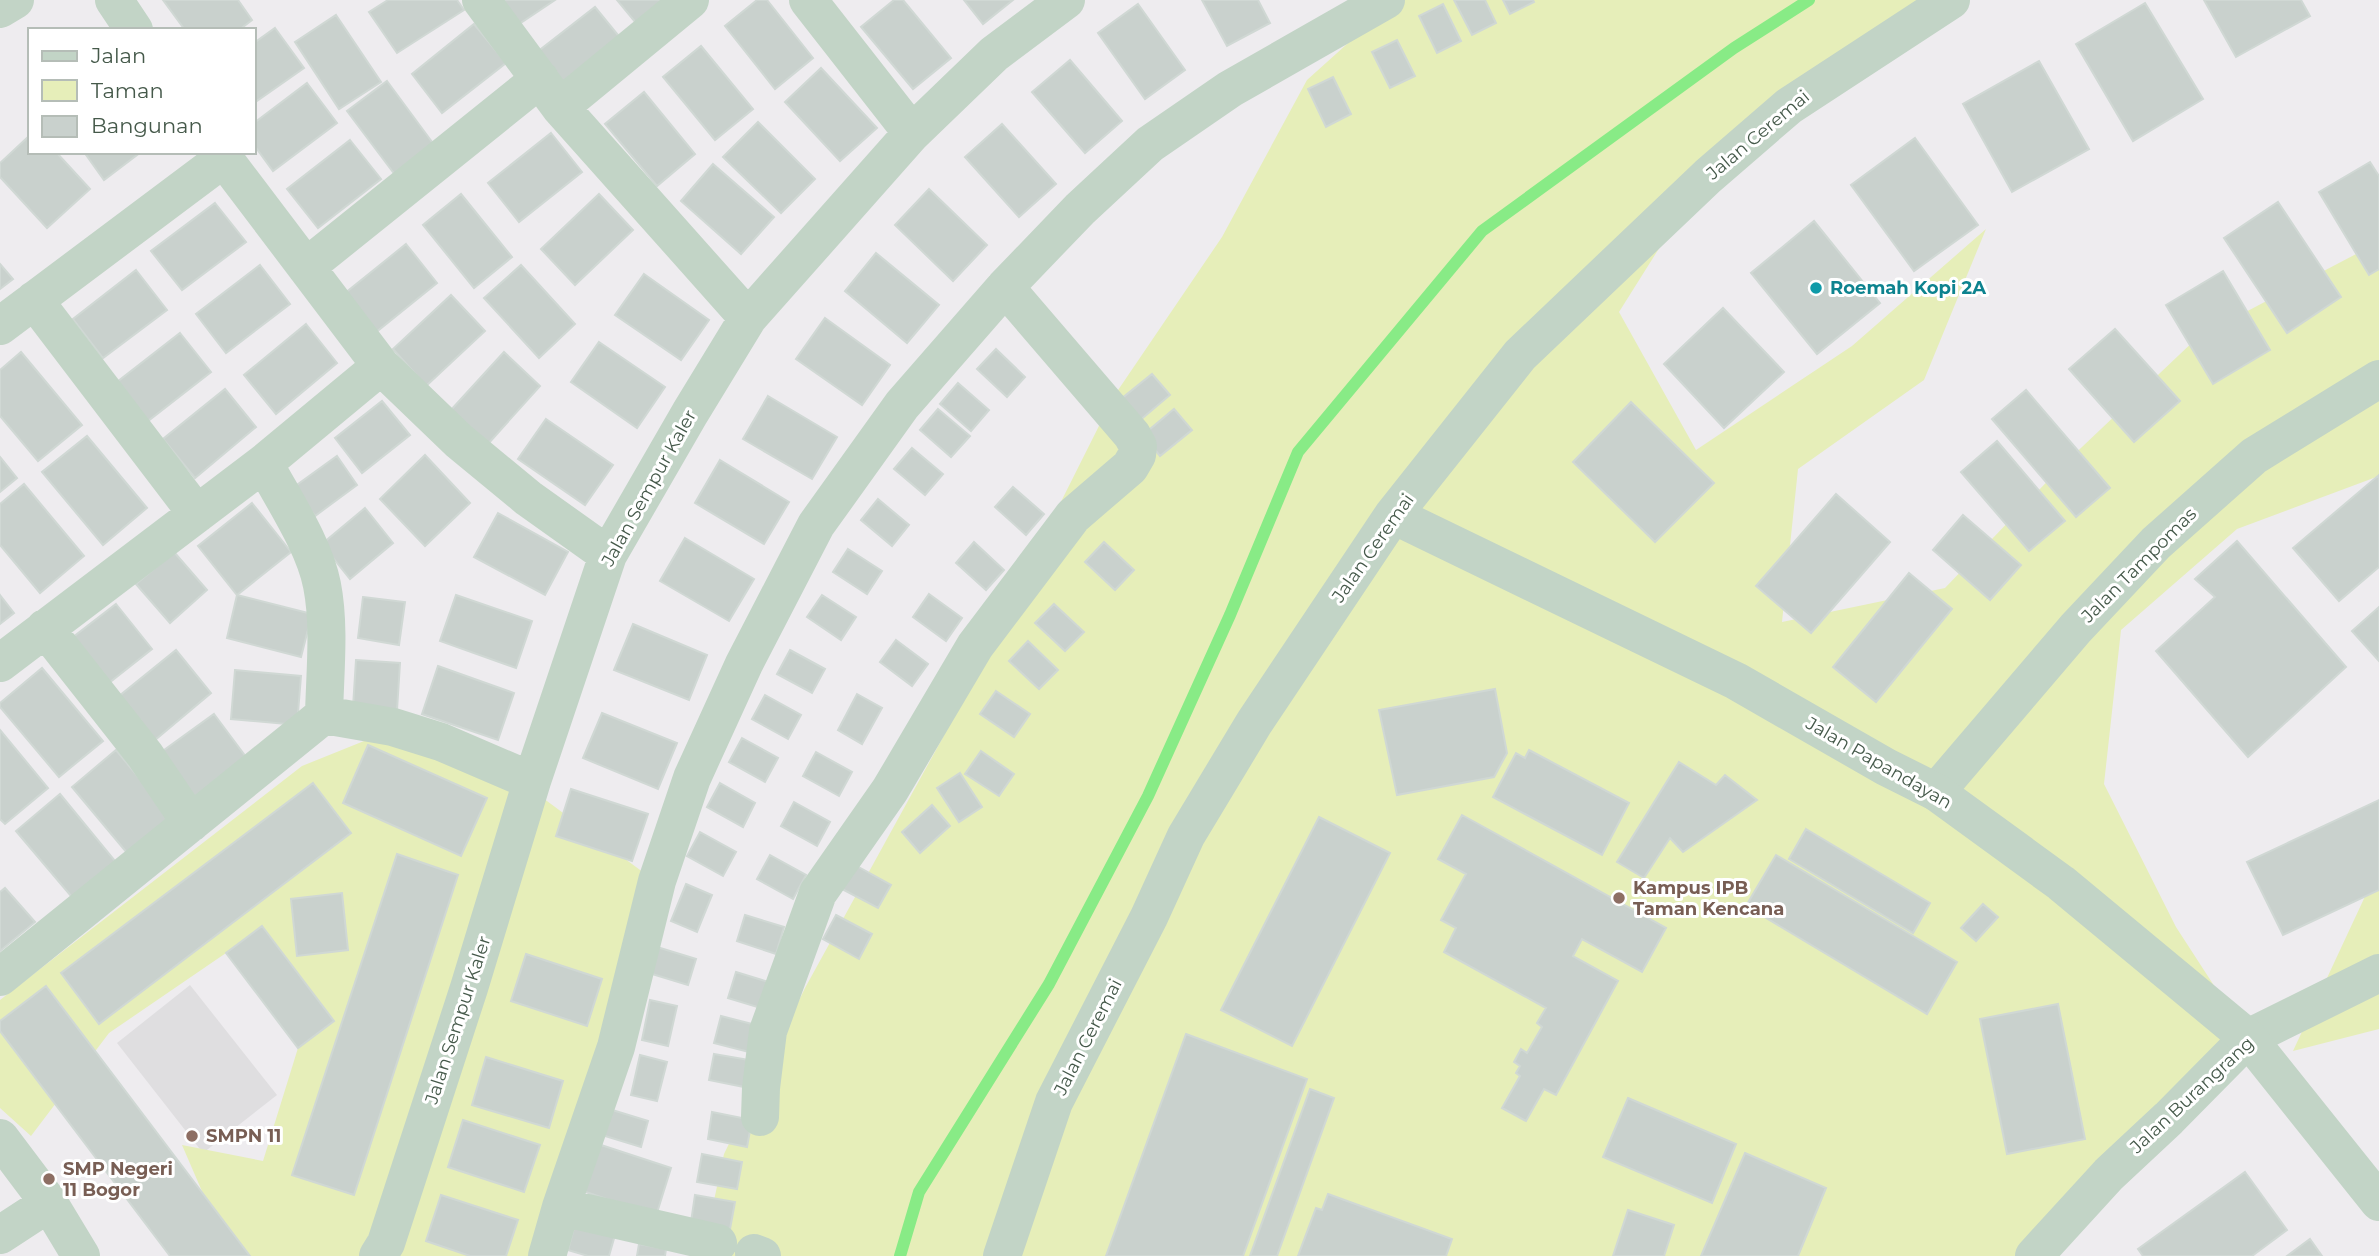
<svg xmlns="http://www.w3.org/2000/svg" width="2379" height="1256" font-family="Montserrat,sans-serif">
  <rect width="100%" height="100%" fill="#eeecef"/>
  <path fill="#dfdee0" d="M190 985 277 1095 203 1153 117 1043Z"/>
  <path fill="#e6eeb9" d="M1396 0H1922L1709 169 1619 312 1696 450 1852 346 1986 229 1924 380 1798 469 1782 622 1945 588 2063 465 2198 337 2379 242V476L2237 529 2121 630 2104 784 2176 927 2248 1038 2034 1256H702L724 1154 805 988 942 739 1114 396 1222 237 1307 80Z
    M374 737 524 784 663 887 541 1256H230L182 1145 263 1161 298 1048 226 953 109 1033 31 1136 0 1108V1000L302 766Z
    M2379 882V1029L2293 1051 2368 890Z"/>
  <g fill="none" stroke-linecap="round" stroke-linejoin="round">
    <path stroke="#88eb86" stroke-width="12" d="M900 1256 919 1192 1049 984 1148 796 1230 615 1298 452 1482 231 1734 48 1809 0"/>
  </g>
  <path fill="#c9d1cd" stroke="#d0d8d4" stroke-width="2" d="M163 0H238L252 20 239 30H185Z
    M388 0H457L464 10 397 53 369 12Z
    M495 0H555L513 28Z
    M617 0H676L641 29Z
    M757 0H767L813 58 775 89 725 26Z
    M894 0H903L951 58 913 89 861 27Z
    M964 0H1013L983 24Z
    M1202 0H1258L1270 23 1227 46Z
    M1454 0H1485L1496 23 1472 35Z
    M1503 0H1533L1534 2 1510 14Z
    M2204 0H2301L2310 16 2236 57Z
    M2145 3 2203 99 2133 141 2076 44Z
    M1138 4 1185 70 1145 99 1098 33Z
    M1443 4 1461 41 1437 53 1419 16Z
    M595 7 627 46 563 96 532 56Z
    M336 15 381 82 339 109 295 42Z
    M474 24 506 63 442 113 412 74Z
    M275 28 304 68 254 103V43Z
    M1397 40 1415 76 1390 88 1372 52Z
    M701 46 753 109 715 140 663 77Z
    M1070 60 1122 121 1085 153 1032 92Z
    M2039 61 2089 149 2012 192 1963 104Z
    M821 68 877 128 840 161 785 102Z
    M1333 77 1351 114 1326 127 1308 89Z
    M387 81 435 146 396 176 347 111Z
    M307 83 337 123 273 171 254 145V123Z
    M644 92 695 154 657 186 605 124Z
    M758 122 815 179 781 213 723 157Z
    M1002 124 1056 184 1019 217 965 157Z
    M551 133 582 172 519 222 488 183Z
    M30 135V152H56L90 189 47 228 0 177V163Z
    M1915 138 1978 225 1914 271 1851 185Z
    M350 140 381 179 318 228 287 189Z
    M84 152H141L104 180Z
    M2370 162 2379 176V269L2369 275 2319 192Z
    M713 164 774 217 741 254 681 201Z
    M929 189 987 245 953 281 895 225Z
    M461 194 512 257 474 288 423 225Z
    M599 194 633 230 575 285 541 249Z
    M2278 202 2341 297 2287 333 2224 238Z
    M215 203 246 242 182 290 151 251Z
    M1814 221 1880 303 1817 354 1751 273Z
    M406 244 437 283 375 333 344 294Z
    M876 253 939 305 907 343 845 291Z
    M0 264 13 279 0 289Z
    M260 265 290 304 226 353 196 314Z
    M521 265 575 324 539 358 484 298Z
    M136 270 167 310 103 358 73 319Z
    M2223 271 2270 350 2213 384 2166 305Z
    M644 274 709 320 681 360 615 315Z
    M451 295 485 331 426 386 393 349Z
    M1723 308 1784 372 1724 428 1664 364Z
    M825 318 890 365 862 405 796 359Z
    M306 324 337 363 276 414 244 375Z
    M2115 329 2180 401 2134 442 2069 369Z
    M180 333 211 372 148 421 117 382Z
    M599 342 665 387 637 428 571 382Z
    M996 349 1025 377 1007 397 977 369Z
    M21 352 82 425 38 461 0 416V370Z
    M504 352 540 386 487 445 450 411Z
    M1152 374 1170 395 1139 421 1121 399Z
    M958 383 989 410 971 431 940 404Z
    M225 389 256 427 195 478 163 439Z
    M2026 390 2110 488 2076 517 1992 419Z
    M768 396 837 437 812 479 743 439Z
    M382 401 410 435 362 473 335 438Z
    M1631 402 1714 483 1655 542 1573 462Z
    M938 409 970 436 951 457 920 430Z
    M1174 409 1192 430 1160 456 1143 435Z
    M546 419 613 465 585 505 518 459Z
    M87 436 147 508 103 545 42 472Z
    M1997 441 2065 521 2029 551 1961 472Z
    M912 448 943 474 925 495 894 469Z
    M425 455 470 503 425 546 380 499Z
    M337 456 357 485 315 516 294 487Z
    M0 457 17 478 0 492Z
    M720 460 789 502 764 544 695 503Z
    M2379 475V567L2339 601 2293 548Z
    M24 484 84 556 40 593 0 545V504Z
    M1013 487 1044 514 1026 535 995 507Z
    M1836 494 1890 542 1811 633 1756 586Z
    M878 499 909 525 892 546 861 520Z
    M252 503 291 552 237 595 198 546Z
    M365 508 393 543 350 579 322 544Z
    M498 513 568 552 545 595 474 557Z
    M1963 515 2021 565 1990 600 1933 550Z
    M685 538 754 579 729 621 660 581Z
    M2237 541 2346 667 2248 757 2156 651 2215 597 2195 579Z
    M974 542 1004 570 986 590 956 563Z
    M1104 542 1134 570 1115 590 1085 562Z
    M848 549 882 571 867 594 833 572Z
    M174 552 207 590 170 623 136 584Z
    M1909 573 1952 609 1876 702 1833 667Z
    M929 594 962 618 946 641 913 617Z
    M0 595 14 613 0 624Z
    M237 595 312 614 301 657 227 638Z
    M456 595 532 621 516 668 440 641Z
    M822 595 856 617 841 640 807 617Z
    M363 597 405 602 399 645 358 638Z
    M116 604 152 649 105 686 68 641Z
    M1054 604 1084 632 1065 651 1035 623Z
    M2379 607V661L2352 631Z
    M633 624 707 655 689 700 614 670Z
    M896 640 928 664 912 686 880 662Z
    M1028 641 1058 670 1039 689 1009 661Z
    M176 650 211 693 149 745 113 701Z
    M790 650 825 669 812 693 777 674Z
    M356 660 400 663 397 710 353 707Z
    M438 666 514 693 498 740 422 714Z
    M42 668 103 741 59 777 0 707V703Z
    M235 670 301 676 297 725 231 719Z
    M1495 689 1507 753 1494 777 1397 795 1379 710Z
    M996 691 1030 714 1014 737 980 714Z
    M857 694 882 708 862 744 838 730Z
    M765 695 801 715 788 739 752 719Z
    M602 713 677 743 658 789 583 758Z
    M214 714 252 765 198 804 160 753Z
    M0 730 48 788 5 824 0 819Z
    M742 738 778 758 765 782 729 762Z
    M368 745 487 798 461 856 343 803Z
    M116 750 176 823 133 860 72 787Z
    M1529 750 1629 803 1602 855 1493 797 1516 753 1525 758Z
    M981 751 1014 774 999 796 965 774Z
    M816 752 852 772 839 796 803 776Z
    M1679 762 1716 785 1725 775 1757 800 1683 852 1670 838 1644 878 1617 862Z
    M960 773 982 807 959 822 937 788Z
    M313 783 351 833 99 1024 61 973Z
    M720 783 755 803 743 827 707 807Z
    M571 789 648 814 632 861 556 836Z
    M60 794 120 867 77 903 16 831Z
    M2379 800V890L2283 935 2247 862Z
    M794 802 830 822 817 846 781 826Z
    M932 805 950 826 920 853 902 832Z
    M1462 815 1666 928 1642 972 1582 939 1573 956 1618 981 1556 1095 1544 1089 1526 1121 1502 1108 1520 1076 1516 1073 1520 1066 1514 1062 1521 1049 1527 1053 1542 1027 1537 1023 1546 1008 1444 952 1456 928 1441 920 1466 874 1438 859Z
    M1319 817 1390 853 1292 1046 1221 1010Z
    M1806 829 1930 903 1913 933 1789 859Z
    M700 832 736 852 723 876 687 856Z
    M397 854 458 875 354 1195 292 1175Z
    M770 855 806 875 793 899 757 879Z
    M1776 855 1957 962 1927 1014 1746 906Z
    M855 865 891 885 878 908 842 889Z
    M686 884 712 895 697 932 671 921Z
    M5 888 35 922 0 951V892Z
    M342 893 348 950 297 956 291 899Z
    M1983 904 1998 917 1976 941 1961 928Z
    M745 915 784 927 776 954 737 941Z
    M836 915 872 934 859 959 823 939Z
    M262 926 334 1021 298 1048 226 953Z
    M657 947 696 959 688 985 649 973Z
    M526 954 602 979 587 1026 511 1001Z
    M736 972 775 984 767 1010 728 998Z
    M46 986 250 1256H170L0 1031V1021Z
    M650 1000 677 1006 668 1046 642 1040Z
    M2058 1004 2085 1139 2007 1154 1980 1019Z
    M721 1016 760 1026 753 1053 714 1043Z
    M1186 1034 1307 1079 1243 1256H1106Z
    M714 1054 755 1061 749 1088 709 1080Z
    M640 1055 667 1062 657 1101 631 1095Z
    M486 1057 563 1081 549 1128 472 1105Z
    M1310 1089 1334 1098 1277 1256H1250Z
    M1628 1098 1736 1144 1712 1203 1603 1157Z
    M609 1109 648 1121 641 1147 602 1135Z
    M712 1112 752 1120 747 1147 708 1139Z
    M463 1120 540 1145 524 1192 448 1167Z
    M595 1143 671 1168 656 1216 580 1190Z
    M1745 1153 1826 1188 1798 1256H1701Z
    M702 1154 742 1162 737 1189 697 1182Z
    M2245 1172 2287 1230 2252 1256H2143L2138 1249Z
    M1328 1194 1452 1239 1446 1256H1298L1316 1208 1322 1210Z
    M441 1195 518 1220 506 1256H470L426 1241Z
    M695 1195 735 1202 730 1229 691 1222Z
    M1628 1210 1674 1225 1664 1256H1613Z
    M575 1224 615 1235 609 1256H588L568 1250Z
    M2310 1239 2322 1256H2287Z
    M639 1244 666 1249 665 1256H637Z"/>
  <g fill="none" stroke-linecap="round" stroke-linejoin="round">
    <path stroke="#c2d4c6" stroke-width="38" d="M114 0 134 30
      M481 0 560 107 748 318
      M808 0 912 133
      M0 9 15 0
      M560 107 690 0
      M219 152 381 366 459 441 528 498 608 555
      M306 267 540 79
      M34 300 197 514
      M0 326 223 159
      M45 628 145 755 191 823
      M0 663 264 463 381 366
      M324 715 393 727 441 742 532 781
      M1936 792 2076 628 2156 543 2254 456 2379 379
      M0 977 324 715C325 672 330 626 322 585 314 544 283 499 264 463
      M760 1117 761 1088 768 1031 818 893 890 790 975 646 1073 516 1130 467 1137 455 1138 446 1132 435 1005 287
      M0 1138 49 1203 81 1256
      M561 1207 718 1243
      M0 1235 49 1203
      M754 1253 762 1256
      M378 1256 386 1243 469 988 532 781 608 555 690 413 748 318 912 133 994 54 1066 0
      M547 1256 561 1207 616 1047 657 881 692 778 744 664 816 525 902 405 1005 287 1080 209 1150 144 1230 89 1386 0
      M2034 1256 2109 1174 2169 1118 2248 1038 2379 973"/>
    <path stroke="#c2d4c6" stroke-width="38" d="M1393 515 1736 681 1886 767 1936 792 2061 883 2248 1038 2379 1202
      M1002 1256 1054 1102 1149 917 1186 836 1254 723 1393 515 1520 355 1708 176 1789 106 1951 0"/>
  </g>
  <circle fill="#0f9aa8" stroke="#fff" stroke-width="2.5" cx="1816" cy="288" r="7"/>
  <g fill="#8d6e63" stroke="#fff" stroke-width="2.5">
    <circle cx="1619" cy="898" r="7"/>
    <circle cx="192" cy="1136" r="7"/>
    <circle cx="49" cy="1179" r="7"/>
  </g>
  <g text-anchor="middle" stroke-width="6" stroke-linejoin="round" paint-order="stroke">
    <g font-size="18" fill="#45594a" stroke="#fff">
      <text transform="translate(1758 135) rotate(-40)" y="6">Jalan Ceremai</text>
      <text transform="translate(649 488) rotate(-61)" y="6">Jalan Sempur Kaler</text>
      <text transform="translate(1373 548) rotate(-55)" y="6">Jalan Ceremai</text>
      <text transform="translate(2139 565) rotate(-45)" y="6">Jalan Tampomas</text>
      <text transform="translate(1879 763) rotate(30)" y="6">Jalan Papandayan</text>
      <text transform="translate(458 1020) rotate(-72)" y="6">Jalan Sempur Kaler</text>
      <text transform="translate(1088 1037) rotate(-63)" y="6">Jalan Ceremai</text>
      <text transform="translate(2192 1095) rotate(-43)" y="6">Jalan Burangrang</text>
    </g>
    <g font-size="18" font-weight="bold" fill="#0d838f" stroke="#fff" text-anchor="start">
      <text x="1830" y="294">Roemah Kopi 2A</text>
    </g>
    <g font-size="18" font-weight="bold" fill="#785e54" stroke="#fff" text-anchor="start">
      <text x="1633" y="894">Kampus IPB<tspan x="1633" dy="21">Taman Kencana</tspan></text>
      <text x="206" y="1142">SMPN 11</text>
      <text x="63" y="1175">SMP Negeri<tspan x="63" dy="21">11 Bogor</tspan></text>
    </g>
  </g>
  <rect x="28" y="28" width="228" height="126" fill="#ffffff" stroke="#b5bdb7" stroke-width="2"/>
  <rect x="42" y="51" width="35" height="10" fill="#c2d4c6" stroke="#b5bdb7" stroke-width="2"/>
  <text x="91" y="63" font-size="21" fill="#45594a">Jalan</text>
  <rect x="42" y="80" width="35" height="21" fill="#e6eeb9" stroke="#b5bdb7" stroke-width="2"/>
  <text x="91" y="98" font-size="21" fill="#45594a">Taman</text>
  <rect x="42" y="116" width="35" height="21" fill="#c9d1cd" stroke="#b5bdb7" stroke-width="2"/>
  <text x="91" y="133" font-size="21" fill="#45594a">Bangunan</text>
</svg>
